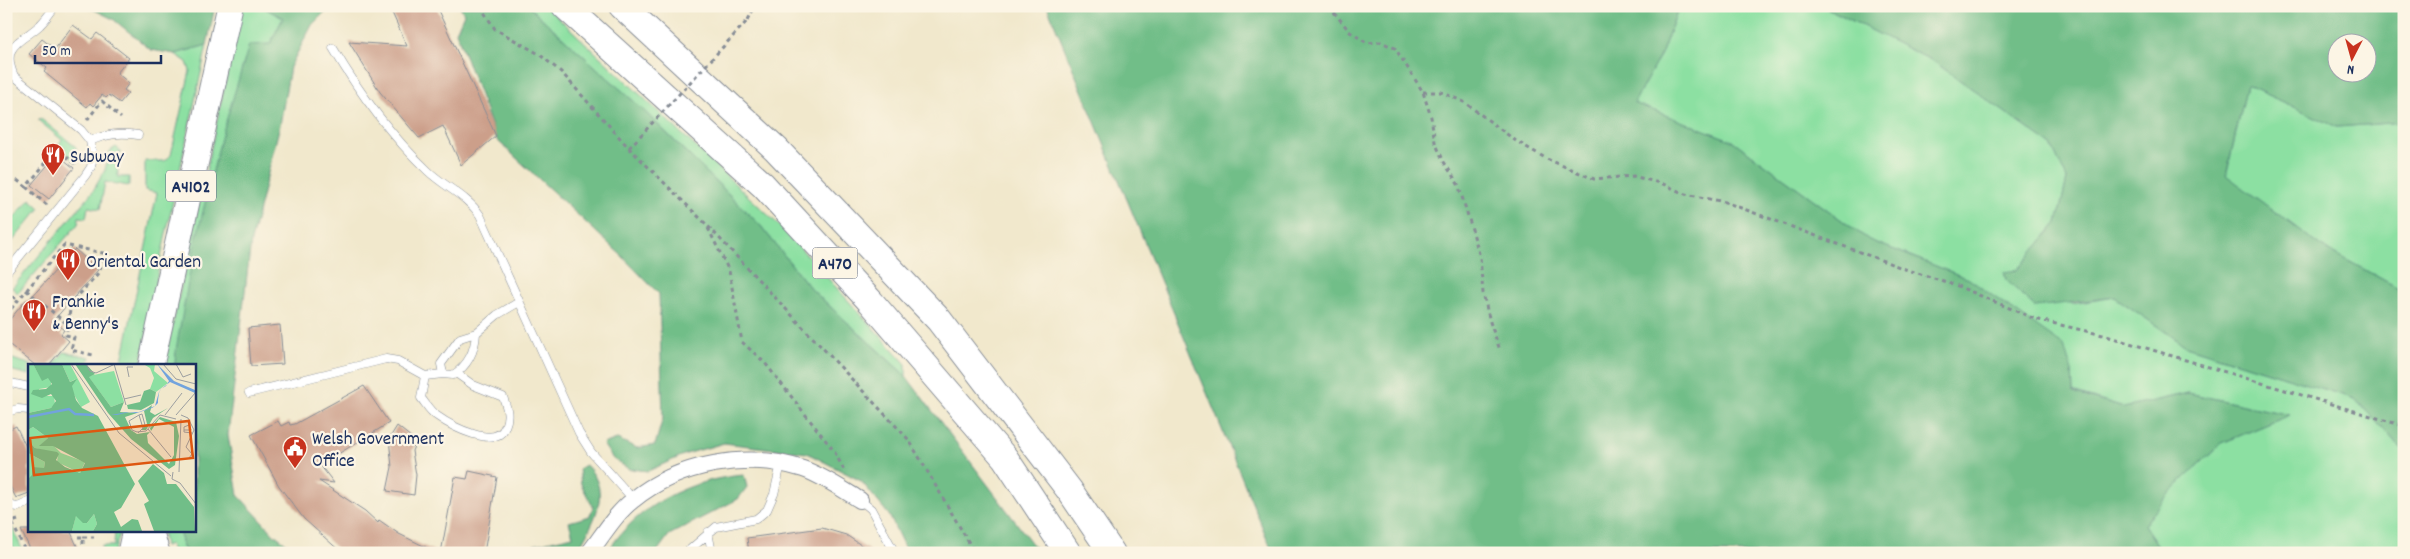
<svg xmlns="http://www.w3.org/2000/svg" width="2410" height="559" font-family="Dekko,sans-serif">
  <rect width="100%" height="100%" fill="#fcf5e5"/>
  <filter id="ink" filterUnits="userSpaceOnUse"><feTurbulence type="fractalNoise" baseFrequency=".02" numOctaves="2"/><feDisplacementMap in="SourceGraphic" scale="10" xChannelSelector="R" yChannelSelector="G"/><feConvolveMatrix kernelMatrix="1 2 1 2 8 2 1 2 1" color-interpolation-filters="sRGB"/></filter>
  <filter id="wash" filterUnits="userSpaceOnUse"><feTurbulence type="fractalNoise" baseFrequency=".0096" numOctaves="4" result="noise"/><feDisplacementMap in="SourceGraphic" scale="20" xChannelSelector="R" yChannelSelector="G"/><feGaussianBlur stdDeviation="1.12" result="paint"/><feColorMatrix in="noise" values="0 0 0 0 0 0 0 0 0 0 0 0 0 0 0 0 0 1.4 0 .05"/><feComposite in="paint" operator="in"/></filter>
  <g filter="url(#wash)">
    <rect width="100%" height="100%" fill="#f1e8cc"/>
    <path fill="#8ce0a2" stroke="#548880" d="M242 6H261L283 18 270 44 176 350 175 365H164Z
      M528 6H546L783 229 906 364V376L811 289 760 225 639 106Z
      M1679 6H1823L1933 61 2051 145 2067 179 2057 223 2017 270 2072 304 2115 297 2186 346 2355 399 2404 451V553H2163L2144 525 2171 491 2222 443 2289 415 2188 393 2124 408 2073 392 2072 371 1969 279 1869 240 1733 141 1633 103 1662 52Z
      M207 45 159 266 141 365H121L157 193 145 190V161H165L171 155 190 71 187 62 175 54Z
      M2247 85 2337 127 2404 122V291L2322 247 2226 176Z
      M41 119 76 147 77 163 56 146 62 140 38 120Z
      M116 147 122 152 117 153 118 177H129V186L105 182 100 209 88 207 86 218 79 217 78 224 18 293 12 288 93 191 105 170 110 151Z
      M30 199 40 208 6 249V227Z
      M64 352 90 357 87 365H53Z
      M6 357 32 365H29V375L6 369Z
      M11 525 24 553H16L6 531V528Z
      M115 530H121L114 553H102V546H114Z
      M162 530H179L183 547 187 553H174L170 544 165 546Z"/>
    <path fill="#71be88" stroke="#467673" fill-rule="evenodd" d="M87 6H215L207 45 175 54 151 50 113 19Z
      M261 6H331L312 25 290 67 280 125 251 241 228 435 238 495 274 534 299 553H187L183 547 179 530H194V365H175L176 350 195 244 221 138 249 45 270 44 283 18Z
      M460 6H528L639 106 760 225 811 289 906 376 1039 553H907L889 515 861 481 807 453 724 443 686 454 648 471 629 469 613 459 603 444 617 439 637 448 655 445 663 418 659 294 621 255 497 140 456 32 464 14Z
      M1047 6H1679L1662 52 1634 103 1733 141 1869 240 1969 279 2064 346 2072 371 2073 393 2124 408 2188 393 2290 415 2222 443 2171 491 2144 525 2163 553H1273Z
      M1823 6H2404V122L2337 127 2247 85 2226 175 2322 247 2404 291V451L2355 399 2186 346 2115 297 2035 307 2006 280 2004 272 2017 270 2057 223 2067 179 2051 145 1933 61ZM2368 42V72H2338V42Z
      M586 465C614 493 592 525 576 553H534V545L573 536 569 522 590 516 593 507 581 484 579 469Z
      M744 475 747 487 738 499 669 535 656 553H607C635 506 690 479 744 475Z"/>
    <g id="blocks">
      <path fill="#cc9f8a" d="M389 6H436L496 136 461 165 443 126 419 138 380 92 349 42 407 46Z
        M73 25 92 39 97 33 129 58 117 73 129 83 124 90 128 93 120 103 109 95 106 98 102 95 93 106 90 103 87 107 44 72 47 68 29 54 42 39 55 49Z
        M57 154 74 168 49 199 31 185Z
        M75 249 98 270 53 321 64 330 61 334 69 341 49 365H35L6 342V324L26 300 28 301Z
        M280 325 283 364 251 366 248 328Z
        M364 386 389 423 320 465 334 483 319 481 365 511 378 523 379 520 399 534 438 553H342L304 519 279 486 251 435 278 421 281 426 289 422 290 425 295 424Z
        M16 426 29 453V493L16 498 6 478V431Z
        M397 426 416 441 412 451 416 475 414 495 387 491 392 467 389 439Z
        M469 471 497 477 484 553H441L455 477 467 479Z
        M822 528 846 535 873 553H749L747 538Z
        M21 530H70L80 553H32Z"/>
    </g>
  </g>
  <g filter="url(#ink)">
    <use href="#blocks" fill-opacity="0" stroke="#868c95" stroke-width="1"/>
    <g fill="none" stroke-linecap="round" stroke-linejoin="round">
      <defs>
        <path id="service" d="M333 48C360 94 390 135 428 171 445 187 467 196 480 215L579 433 591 452 633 499
          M90 141C107 134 120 132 138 135
          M6 273 85 176 91 167 93 157 90 141 81 130 14 76C0 44 22 42 40 25 46 19 51 12 55 6
          M476 333C475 351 469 365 453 375L443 374 441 364 460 338Z
          M476 333 497 315 519 302
          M425 376 421 398C426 404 430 412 437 416 451 426 496 450 505 427 510 415 507 408 503 397L473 385 456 373
          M6 382 29 387
          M249 393 386 359 398 361 425 376 443 374
          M6 412 18 409 29 410
          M6 499 12 506 18 507 29 502
          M860 500 871 509 895 553
          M708 532 712 553
          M686 553 716 527 756 519 767 510 774 494 781 464"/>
        <path id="minor" d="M589 553C603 535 615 514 633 500 678 463 748 451 803 469 823 476 842 489 860 500"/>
        <path id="primary" d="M151 365 230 6
          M150 530 157 553
          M130 553 135 530"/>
        <path id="trunk" d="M565 6 763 185 871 302 1005 458 1068 553
          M622 6 776 149 939 320 1070 491 1112 553"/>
      </defs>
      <use href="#service" stroke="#868c95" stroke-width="9"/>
      <use href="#minor" stroke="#868c95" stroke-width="18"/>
      <use href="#primary" stroke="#868c95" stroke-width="27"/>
      <use href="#trunk" stroke="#868c95" stroke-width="28"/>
      <path stroke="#868c95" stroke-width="3" stroke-dasharray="4 4" stroke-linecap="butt" d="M480 6 495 29 539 54 561 72 629 148 707 225 909 440 975 553
        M1329 6 1350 32 1367 43 1381 42 1395 48 1423 92 1431 117 1435 142 1444 162 1458 184 1469 219 1480 257 1483 293 1490 322 1500 350
        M748 20 755 6
        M1423 92H1441L1464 102 1516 141 1547 159 1594 179 1633 176 1663 184 1685 194 1725 202 1905 269 1953 284 2035 319 2103 335 2404 426
        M87 120 102 101 121 118
        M17 180 26 187
        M47 205 26 187 57 149 78 166
        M708 228 729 271 742 342 765 363 834 451 845 472
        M26 290 67 324
        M7 291 18 300
        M6 315 64 245 103 253 100 271 71 304 66 335 74 337 71 350 93 355
        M18 520 12 522 26 553
        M6 525 12 522
        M78 537H83V553
        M83 537H94"/>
      <use href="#service" stroke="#fff" stroke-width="8"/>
      <use href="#minor" stroke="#fff" stroke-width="16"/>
      <use href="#primary" stroke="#fff" stroke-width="25"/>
      <use href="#trunk" stroke="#fff" stroke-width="26"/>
      <path stroke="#868c95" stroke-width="3" stroke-dasharray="4 4" stroke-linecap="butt" d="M629 148 748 20"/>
    </g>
  </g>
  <defs>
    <symbol id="restaurant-pin" viewBox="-11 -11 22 30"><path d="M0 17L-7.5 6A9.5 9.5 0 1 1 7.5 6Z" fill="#c8321e" stroke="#fcf5e5"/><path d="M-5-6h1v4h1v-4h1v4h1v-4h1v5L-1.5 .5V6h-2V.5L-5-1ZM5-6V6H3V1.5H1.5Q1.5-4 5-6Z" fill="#fff"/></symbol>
    <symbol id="civic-pin" viewBox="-11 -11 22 30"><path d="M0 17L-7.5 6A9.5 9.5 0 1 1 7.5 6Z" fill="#c8321e" stroke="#fcf5e5"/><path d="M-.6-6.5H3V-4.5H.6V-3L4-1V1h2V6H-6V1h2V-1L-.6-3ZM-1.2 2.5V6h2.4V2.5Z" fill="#fff"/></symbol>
  </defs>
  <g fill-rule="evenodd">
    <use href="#restaurant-pin" x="39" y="141" width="28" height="38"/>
    <use href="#restaurant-pin" x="54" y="246" width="28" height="38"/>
    <use href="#restaurant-pin" x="20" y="297" width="28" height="38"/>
    <use href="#civic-pin" x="281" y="434" width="28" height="38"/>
  </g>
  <g text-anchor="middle" stroke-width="4.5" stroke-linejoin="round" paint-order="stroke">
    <g fill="#fcf5e5" stroke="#5e6a86" stroke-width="1">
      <rect x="166" y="170.5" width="50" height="31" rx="4"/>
      <rect x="812.5" y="247.5" width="45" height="31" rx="4"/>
    </g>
    <g font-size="18" font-weight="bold" fill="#1b2f5e">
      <text x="191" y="192">A4102</text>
      <text x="835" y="269">A470</text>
    </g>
    <g font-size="19" fill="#1b2f5e" stroke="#fcf5e5" text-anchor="start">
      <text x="70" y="162">Subway</text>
      <text x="86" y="267">Oriental Garden</text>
      <text x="52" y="307">Frankie<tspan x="52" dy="22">&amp; Benny's</tspan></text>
      <text x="312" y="444">Welsh Government<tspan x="312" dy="22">Office</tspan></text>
    </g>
  </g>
  <g transform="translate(28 364)">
    <rect width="168" height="168" fill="#f1e8cc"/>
    <path d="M0 0H5L14 16 18 13 23 15V23L11 25 10 32H26L27 40 23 44 0 49ZM34 0H42L62 38 53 43 44 27V18L48 15 42 18ZM127 0 126 7 140 19 128 28 122 25 126 14 122 4 117 1ZM86 7 96 38 83 43 60 12ZM5 63 20 74 12 82H26L33 89 57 98 52 109 29 98 30 90 7 84 1 79 0 66ZM0 89 17 98 16 104 0 115ZM66 150 69 160 65 167H44L48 151 59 159Z" fill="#8ce0a2"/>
    <path d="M5 0H34L42 18 49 15 44 22 48 36 54 44 70 52 107 120 93 144 86 148 93 163 104 155 110 156 114 167H65L69 160 66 150 59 159H55L48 152 44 167H0V115L4 111V103L16 104 17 98 0 89V77L7 84 29 88 31 90 28 96 37 103 52 109 57 99 25 82H11L20 74 5 63 0 66V49L23 44 28 37 23 30 14 34 3 30 5 26 18 25 24 20 20 14 14 17ZM47 0H58L67 10 61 13 83 43 96 38 92 48 109 49 97 53 103 66 109 70 122 68 119 71 120 79 141 100 146 91V63L131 55 123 67 122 64 132 53 148 58 151 72 147 101 141 105 103 75 80 49ZM122 25 128 28 126 39 113 46 100 45 99 41 112 38 116 27ZM124 41 122 48 127 51 140 44 125 54 118 66H113L119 60 116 47ZM125 100 136 109 139 120H148L166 143 167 167H126L116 140 121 137 110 117Z" fill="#71be88"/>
    <path d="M129 0 146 17 167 26V29L142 18 132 26 131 29 130 36V39L127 42 124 44 112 48 108 49 101 48 89 51H83L99 48H111L127 42 131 28 133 25 138 22 141 17Z" fill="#72a3dd"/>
    <path fill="none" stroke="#72a3dd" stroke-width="2.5" d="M0 53 41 45 47 50 66 51"/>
    <path fill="none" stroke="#9b9ea0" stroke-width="1" d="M43 0 91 69 143 112M58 0 62 7 68 9 87 0M86 0 98 41M135 0 148 15 168 20M148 0 155 13 163 10M101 13 99 3H105M96 35 113 31M111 51 101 57 104 66 109 68 118 67 132 51 148 55M137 51 154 29M148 51 168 28M153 51 160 54 166 66 158 83 164 90 161 94M120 65 143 93M156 66H163L161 61 156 63V68L164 69M110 69 115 64 111 51 114 50 117 61 115 64M145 108 144 115 152 119 168 140M151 108 153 55"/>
    <path fill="#de5710" fill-opacity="0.15" stroke="#de5710" stroke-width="2.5" d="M161 57 165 94 6 111 2 74Z"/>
    <rect width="168" height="168" fill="none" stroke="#1b2f5e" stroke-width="2.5"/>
  </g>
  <rect width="2410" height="559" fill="none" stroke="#fcf5e5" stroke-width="25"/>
  <g transform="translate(2352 58) rotate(186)"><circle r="24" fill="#fcf5e5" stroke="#a2a6af"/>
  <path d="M0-4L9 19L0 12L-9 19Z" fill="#c8321e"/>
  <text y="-8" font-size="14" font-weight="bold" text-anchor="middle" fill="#1b2f5e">N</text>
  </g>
  <path d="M35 55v8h126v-8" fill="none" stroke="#1b2f5e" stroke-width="2.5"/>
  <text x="42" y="55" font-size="15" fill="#1b2f5e" stroke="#fcf5e5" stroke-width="4" paint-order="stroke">50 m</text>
</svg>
